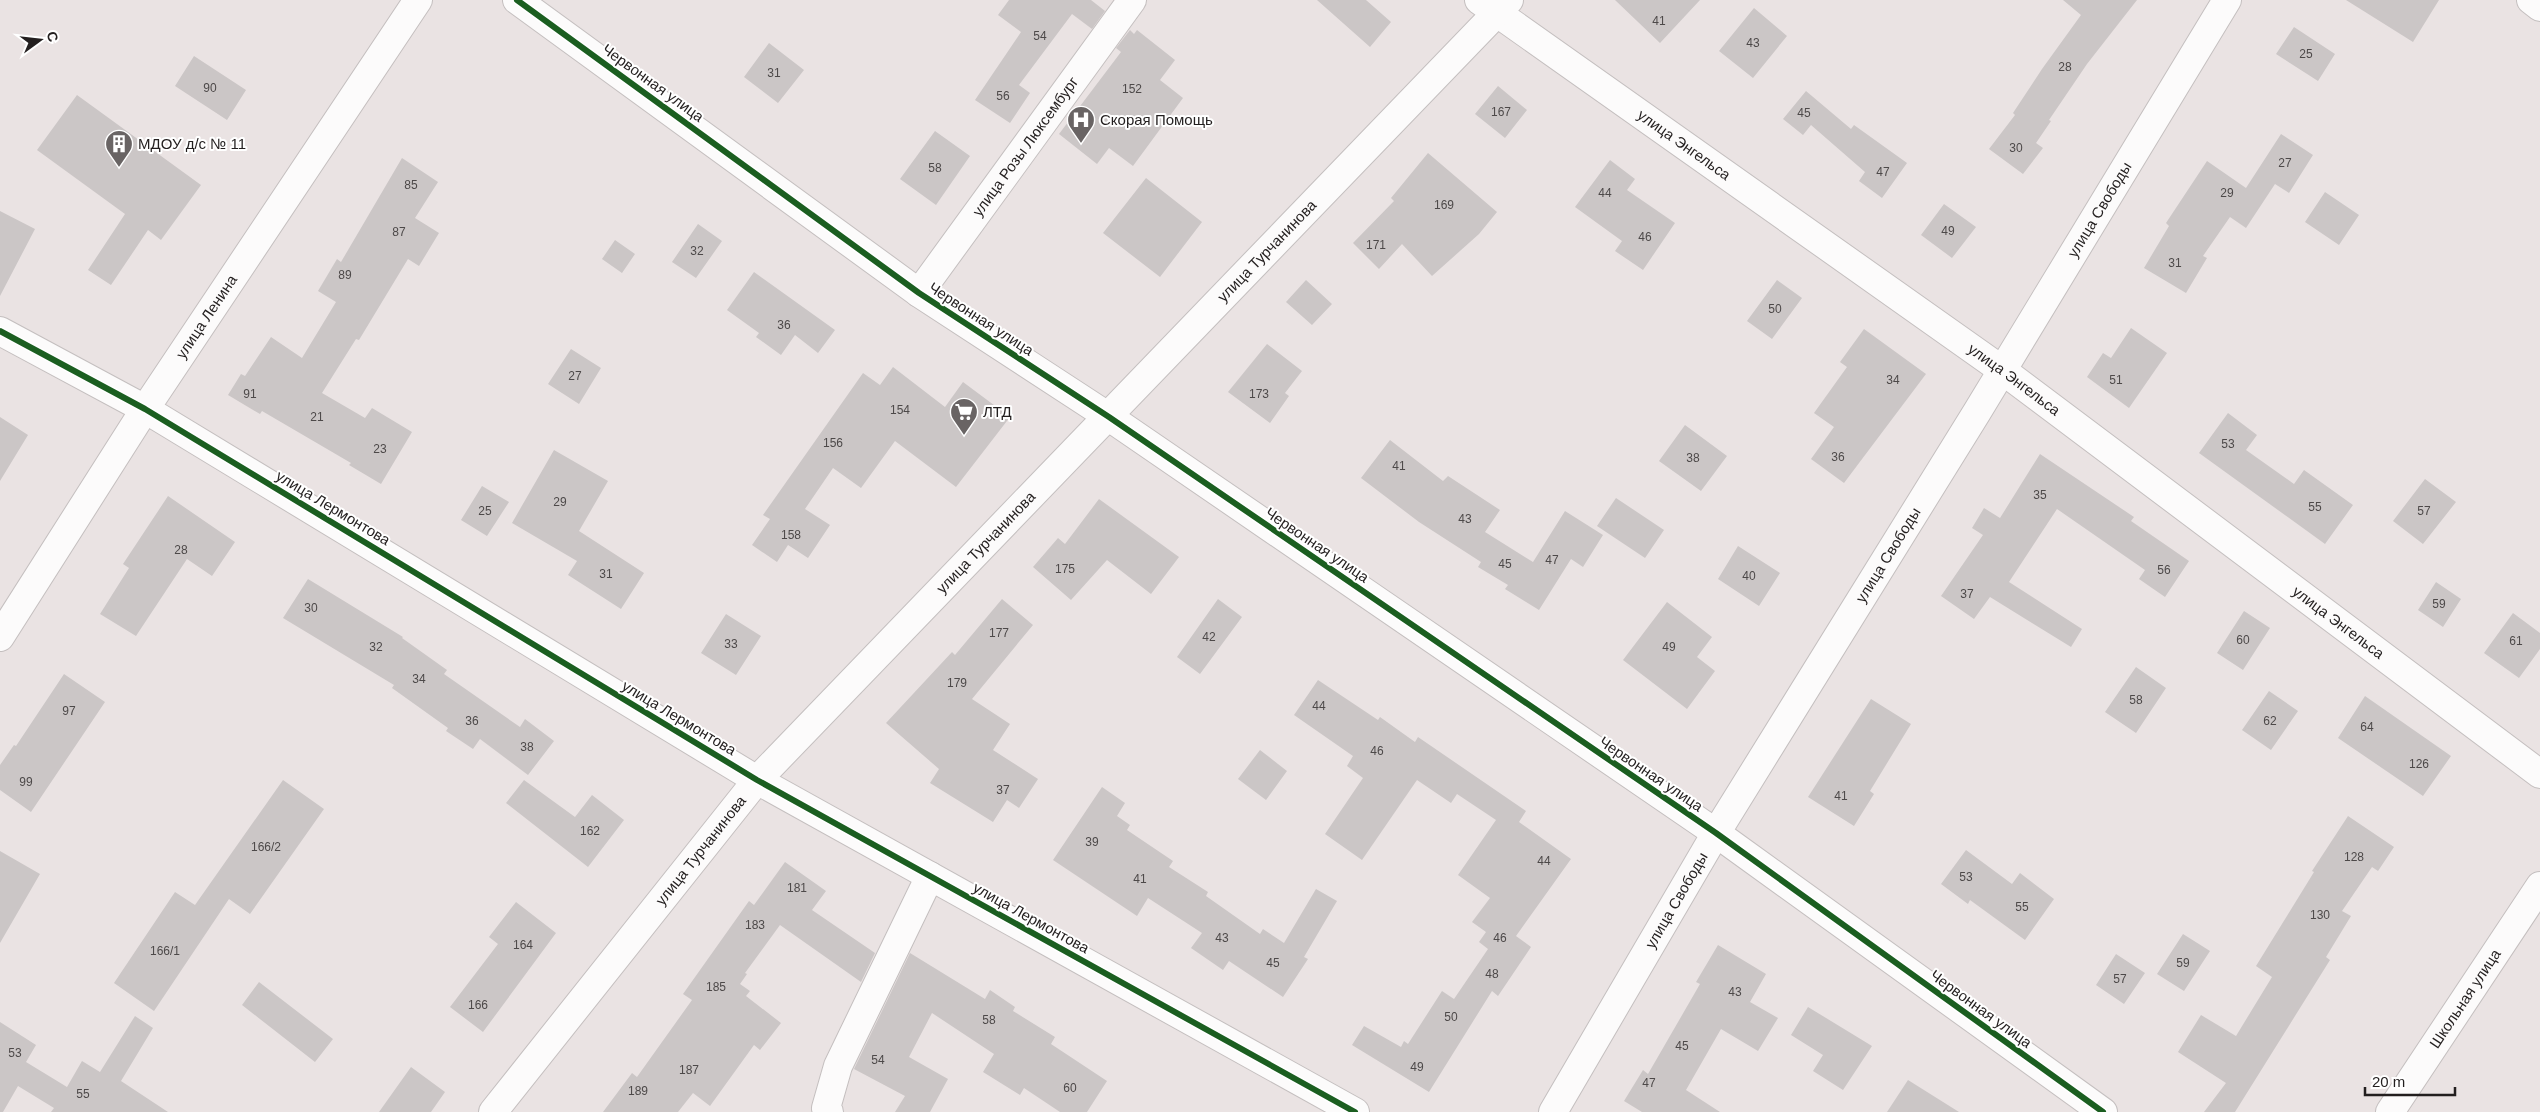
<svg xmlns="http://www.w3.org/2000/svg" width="2540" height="1112" font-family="Helvetica,sans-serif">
  <rect width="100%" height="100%" fill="#eae3e3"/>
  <path fill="#cbc6c6" d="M1009 0H1091L1105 11 1092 29 1072 14 1019 85 1030 93 1010 123 975 100 1021 32 998 15Z
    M1317 0H1366L1391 22 1370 47Z
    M1615 0H1700L1660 43Z
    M2063 0H2137L2087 64 2049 120 2051 121 2036 143 2043 148 2023 174 1989 149 2015 115 2013 113 2042 69 2081 15Z
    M2346 0H2439L2413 42Z
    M1754 8 1787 36 1753 78 1719 51Z
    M2294 27 2335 54 2318 81 2276 54Z
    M1130 30 1134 34 1137 30 1175 60 1160 80 1183 98 1133 166 1109 148 1097 164 1059 134 1121 52 1116 48Z
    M769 43 804 70 778 103 744 77Z
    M194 56 246 90 227 120 175 86Z
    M1498 86 1527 110 1505 138 1475 114Z
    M1806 91 1851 129 1854 125 1907 163 1882 198 1859 181 1865 172 1811 125 1803 135 1783 119Z
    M77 95 201 185 161 240 148 230 111 285 88 270 125 214 37 150Z
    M935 131 970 156 936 205 900 179Z
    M2281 134 2313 155 2289 193 2275 184 2246 228 2230 217 2203 256 2207 258 2186 293 2144 268 2169 226 2166 223 2207 161 2246 188Z
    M1428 153 1497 212 1479 234 1432 276 1402 244 1379 269 1353 243 1394 201 1391 198Z
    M402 158 438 182 415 218 439 233 419 266 408 259 359 340 356 339 322 393 365 418 372 408 412 432 381 484 349 465 351 463 262 411 260 414 228 395 241 374 245 376 271 337 302 358 336 302 318 291 337 259 341 262Z
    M1610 160 1635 179 1627 190 1675 223 1643 270 1615 251 1622 241 1575 207Z
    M1146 178 1202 222 1160 277 1103 233Z
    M2325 192 2359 215 2339 245 2305 222Z
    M1944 204 1976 227 1952 258 1921 235Z
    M0 211 35 229 0 296Z
    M698 224 722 241 696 278 672 262Z
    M615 240 635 254 622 273 602 259Z
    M754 272 835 330 818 353 795 335 781 355 756 337 759 333 727 310Z
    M1306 280 1332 304 1312 325 1286 302Z
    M1777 280 1802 298 1772 339 1747 321Z
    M2131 328 2167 353 2129 408 2087 377 2103 353 2111 358Z
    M1864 329 1926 374 1844 483 1811 459 1834 427 1814 413 1847 367 1840 362Z
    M1267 344 1302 371 1285 393 1289 396 1270 423 1228 392Z
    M571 349 601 368 579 404 548 384Z
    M893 367 945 407 963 382 1010 417 956 487 895 441 861 488 833 468 805 509 830 525 808 558 788 545 777 562 752 545 770 519 763 515 863 373 880 385Z
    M2228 413 2257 435 2246 450 2294 484 2304 470 2353 505 2325 544 2199 453Z
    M0 417 28 435 0 481Z
    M1685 425 1727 456 1701 491 1659 461Z
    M1390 440 1443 481 1448 476 1500 510 1485 532 1533 562 1565 511 1603 535 1583 567 1571 559 1539 610 1505 589 1508 585 1478 567 1481 562 1419 522 1361 478Z
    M554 450 608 481 579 531 644 573 621 609 568 575 577 561 512 523Z
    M2040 454 2134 517 2131 521 2189 561 2165 597 2139 579 2145 570 2057 509 2009 582 2082 629 2071 647 1990 597 1974 619 1941 596 1983 535 1972 528 1984 508 2000 518Z
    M2425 479 2456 502 2423 544 2393 521Z
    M482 486 509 502 487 536 461 520Z
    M168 496 235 542 212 576 187 559 136 636 100 614 129 568 123 564Z
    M1616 498 1664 530 1645 558 1597 526Z
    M1099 499 1179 557 1151 594 1107 560 1071 600 1033 567 1058 538 1065 544Z
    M1738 546 1780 573 1759 606 1718 579Z
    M308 579 403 637 402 638 447 670 444 674 520 727 525 719 554 741 528 775 480 739 473 749 446 731 448 728 392 688 394 685 283 618Z
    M2436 582 2461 599 2443 627 2418 610Z
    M1002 599 1033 625 972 699 1010 724 993 750 1038 779 1019 808 1007 800 993 822 930 783 939 769 886 723 952 652 955 655Z
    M1218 599 1242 617 1200 674 1177 657Z
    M1667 602 1712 637 1697 657 1715 671 1687 709 1623 660Z
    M2244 611 2270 628 2243 670 2217 653Z
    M2513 613 2540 633V649L2519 678 2484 653Z
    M726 614 761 636 736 675 701 653Z
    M2136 667 2166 688 2136 733 2105 712Z
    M64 674 105 702 31 812 0 790V765L14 745 16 746Z
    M1318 680 1378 720 1380 717 1415 742 1418 737 1526 811 1519 822 1571 859 1516 936 1531 947 1498 996 1492 991 1429 1092 1352 1045 1364 1026 1401 1047 1404 1041 1408 1044 1442 991 1454 999 1488 949 1479 942 1486 932 1472 922 1490 898 1458 875 1496 820 1457 794 1451 803 1417 780 1362 860 1325 834 1363 778 1347 766 1353 756 1294 715Z
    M2269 691 2298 711 2271 750 2242 730Z
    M2365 696 2451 756 2423 796 2338 738Z
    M1871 699 1911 724 1870 791 1874 794 1854 826 1808 797Z
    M1260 750 1287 771 1266 800 1238 779Z
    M283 780 324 809 250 914 229 899 154 1011 114 983 175 892 195 905Z
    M524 780 575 817 592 795 624 820 588 867 506 803Z
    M1102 787 1125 803 1117 816 1130 825 1127 830 1173 861 1169 867 1208 892 1206 896 1260 934 1263 929 1284 943 1316 889 1337 901 1304 957 1308 959 1283 997 1229 961 1223 970 1191 948 1202 933 1148 898 1137 916 1053 860Z
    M2348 816 2394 847 2378 871 2372 867 2342 911 2351 916 2326 957 2330 960 2235 1112H2204L2226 1083 2178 1052 2201 1015 2236 1036 2272 977 2256 966 2314 872 2312 871Z
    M1966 850 2012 884 2020 873 2054 899 2025 940 1970 900 1968 904 1941 884Z
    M0 851 40 874 0 943Z
    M785 862 826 891 812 910 875 953 861 982 780 925 745 973 747 974 740 984 750 991 746 996 781 1023 760 1050 754 1045 710 1106 693 1093 678 1112H603L632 1073 637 1077 692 1000 683 994 749 901 754 905Z
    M516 902 556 933 483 1032 450 1007 498 944 489 937Z
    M2183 934 2210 951 2184 991 2157 974Z
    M1718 945 1766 974 1750 1002 1778 1018 1758 1051 1721 1029 1686 1090 1720 1112H1642L1624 1101 1643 1070 1648 1074 1700 984 1696 982Z
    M910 953 985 999 990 990 1015 1007 1013 1011 1055 1037 1051 1044 1107 1081 1087 1112H1060L1024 1088 1020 1095 983 1072 994 1054 932 1013 909 1057 948 1079 930 1112H895L905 1096 854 1069Z
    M2116 954 2145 973 2124 1004 2096 985Z
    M259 982 333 1039 315 1062 242 1005Z
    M1808 1007 1872 1046 1843 1090 1813 1071 1823 1055 1791 1035Z
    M135 1016 153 1028 121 1081 168 1112H51L54 1108 18 1086 3 1112H0V1022L36 1045 26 1062 67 1087 82 1061 100 1072Z
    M411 1067 445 1092 431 1112H379Z
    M1908 1080 1959 1112H1887Z"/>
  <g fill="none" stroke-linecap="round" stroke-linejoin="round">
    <defs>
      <g id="street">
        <path d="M517 0 919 293 1109 417 1716 833 2103 1112"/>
        <path id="s1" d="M1479 0 2002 370 2540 774"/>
        <path d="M2531 0 2540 7"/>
        <path id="s2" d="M919 293 1132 0"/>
        <path d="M0 331 145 409 757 780 1355 1112"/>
        <path id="s3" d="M0 637 145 409 418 0"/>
        <path d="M829 1112 826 1108 838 1066 930 876"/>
        <path id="s4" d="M2390 1112 2540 886"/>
      </g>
      <g id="secondary">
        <path id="s5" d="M493 1112 757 780 1509 0"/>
        <path id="s6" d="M1553 1112 1716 833 1977 412 2227 0"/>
      </g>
    </defs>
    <use href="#street" stroke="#c4bfbf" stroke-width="30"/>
    <use href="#secondary" stroke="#c4bfbf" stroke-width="30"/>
    <use href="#street" stroke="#fcfbfb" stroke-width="28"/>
    <use href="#secondary" stroke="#fcfbfb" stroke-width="28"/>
    <defs>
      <path id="cycleway" d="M517 0 919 293 1109 417 1716 833 2103 1112
        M0 331 145 409 757 780 1355 1112"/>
    </defs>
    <use href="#cycleway" stroke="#fff" stroke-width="9"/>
    <use href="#cycleway" stroke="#1b5e20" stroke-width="6"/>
  </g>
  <defs>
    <symbol id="hospital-pin" viewBox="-11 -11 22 30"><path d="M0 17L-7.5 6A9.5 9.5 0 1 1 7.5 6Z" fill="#696464" stroke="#fff"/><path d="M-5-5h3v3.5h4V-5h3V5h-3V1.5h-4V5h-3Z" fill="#fff"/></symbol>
    <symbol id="building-pin" viewBox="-11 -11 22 30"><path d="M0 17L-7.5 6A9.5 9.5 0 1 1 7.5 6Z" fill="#696464" stroke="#fff"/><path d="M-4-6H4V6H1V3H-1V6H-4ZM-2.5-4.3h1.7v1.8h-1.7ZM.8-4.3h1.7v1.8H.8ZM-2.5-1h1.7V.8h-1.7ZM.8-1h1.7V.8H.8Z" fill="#fff"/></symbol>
    <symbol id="supermarket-pin" viewBox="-11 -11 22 30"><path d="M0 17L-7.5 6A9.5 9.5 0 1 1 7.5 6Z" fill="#696464" stroke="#fff"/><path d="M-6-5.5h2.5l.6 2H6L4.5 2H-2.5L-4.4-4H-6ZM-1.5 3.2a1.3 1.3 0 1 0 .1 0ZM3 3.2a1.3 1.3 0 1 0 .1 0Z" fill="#fff"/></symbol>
  </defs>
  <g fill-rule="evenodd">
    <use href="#hospital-pin" x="1065" y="104" width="32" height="43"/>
    <use href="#building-pin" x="103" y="128" width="32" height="43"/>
    <use href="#supermarket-pin" x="948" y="396" width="32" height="43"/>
  </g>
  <g text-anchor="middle" stroke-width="4" stroke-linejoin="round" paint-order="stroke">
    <g font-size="12" fill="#4d4949">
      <text x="1659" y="25">41</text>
      <text x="1040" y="40">54</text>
      <text x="1753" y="47">43</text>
      <text x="2306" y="58">25</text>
      <text x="2065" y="71">28</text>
      <text x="774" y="77">31</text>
      <text x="210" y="92">90</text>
      <text x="1132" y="93">152</text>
      <text x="1003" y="100">56</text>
      <text x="1501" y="116">167</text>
      <text x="1804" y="117">45</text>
      <text x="2016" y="152">30</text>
      <text x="2285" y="167">27</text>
      <text x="935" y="172">58</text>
      <text x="1883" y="176">47</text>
      <text x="411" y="189">85</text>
      <text x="1605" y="197">44</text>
      <text x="2227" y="197">29</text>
      <text x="1444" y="209">169</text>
      <text x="1948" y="235">49</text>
      <text x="399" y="236">87</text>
      <text x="1645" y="241">46</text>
      <text x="1376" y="249">171</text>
      <text x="697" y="255">32</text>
      <text x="2175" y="267">31</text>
      <text x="345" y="279">89</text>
      <text x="1775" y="313">50</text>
      <text x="784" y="329">36</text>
      <text x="575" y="380">27</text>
      <text x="1893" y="384">34</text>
      <text x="2116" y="384">51</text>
      <text x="250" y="398">91</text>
      <text x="1259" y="398">173</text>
      <text x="900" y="414">154</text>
      <text x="317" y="421">21</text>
      <text x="833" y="447">156</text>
      <text x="2228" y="448">53</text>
      <text x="380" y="453">23</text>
      <text x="1838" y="461">36</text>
      <text x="1693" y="462">38</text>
      <text x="1399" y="470">41</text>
      <text x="2040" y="499">35</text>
      <text x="560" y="506">29</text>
      <text x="2315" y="511">55</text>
      <text x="485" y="515">25</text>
      <text x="2424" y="515">57</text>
      <text x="1465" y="523">43</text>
      <text x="791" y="539">158</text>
      <text x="181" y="554">28</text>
      <text x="1552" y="564">47</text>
      <text x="1505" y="568">45</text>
      <text x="1065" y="573">175</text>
      <text x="2164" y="574">56</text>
      <text x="606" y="578">31</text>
      <text x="1749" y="580">40</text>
      <text x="1967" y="598">37</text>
      <text x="2439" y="608">59</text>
      <text x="311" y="612">30</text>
      <text x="999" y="637">177</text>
      <text x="1209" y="641">42</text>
      <text x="2243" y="644">60</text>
      <text x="2516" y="645">61</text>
      <text x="731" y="648">33</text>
      <text x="376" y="651">32</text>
      <text x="1669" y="651">49</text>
      <text x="419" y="683">34</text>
      <text x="957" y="687">179</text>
      <text x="2136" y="704">58</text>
      <text x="1319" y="710">44</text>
      <text x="69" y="715">97</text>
      <text x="472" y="725">36</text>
      <text x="2270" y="725">62</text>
      <text x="2367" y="731">64</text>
      <text x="527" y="751">38</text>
      <text x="1377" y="755">46</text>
      <text x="2419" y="768">126</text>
      <text x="26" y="786">99</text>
      <text x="1003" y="794">37</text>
      <text x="1841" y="800">41</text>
      <text x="590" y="835">162</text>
      <text x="1092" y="846">39</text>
      <text x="266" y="851">166/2</text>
      <text x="2354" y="861">128</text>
      <text x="1544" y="865">44</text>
      <text x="1966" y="881">53</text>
      <text x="1140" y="883">41</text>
      <text x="797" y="892">181</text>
      <text x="2022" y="911">55</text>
      <text x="2320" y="919">130</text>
      <text x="755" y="929">183</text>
      <text x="1222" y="942">43</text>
      <text x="1500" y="942">46</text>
      <text x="523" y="949">164</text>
      <text x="165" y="955">166/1</text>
      <text x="1273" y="967">45</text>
      <text x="2183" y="967">59</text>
      <text x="1492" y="978">48</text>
      <text x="2120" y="983">57</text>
      <text x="716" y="991">185</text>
      <text x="1735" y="996">43</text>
      <text x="478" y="1009">166</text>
      <text x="1451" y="1021">50</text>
      <text x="989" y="1024">58</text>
      <text x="1682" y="1050">45</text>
      <text x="15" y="1057">53</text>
      <text x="878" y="1064">54</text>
      <text x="1417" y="1071">49</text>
      <text x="689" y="1074">187</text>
      <text x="1649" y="1087">47</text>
      <text x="1070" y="1092">60</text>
      <text x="638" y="1095">189</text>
      <text x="83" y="1098">55</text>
    </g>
    <g font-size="15" fill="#231f1f" stroke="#fff">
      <text transform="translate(653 83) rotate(36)" y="5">Червонная улица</text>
      <text dy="5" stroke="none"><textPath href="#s1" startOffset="251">улица Энгельса</textPath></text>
      <text dy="5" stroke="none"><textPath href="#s2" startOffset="181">улица Розы Люксембург</textPath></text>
      <text dy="5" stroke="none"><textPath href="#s6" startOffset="1055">улица Свободы</textPath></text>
      <text dy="5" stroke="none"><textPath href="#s5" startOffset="1159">улица Турчанинова</textPath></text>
      <text dy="5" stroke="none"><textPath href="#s3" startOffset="381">улица Ленина</textPath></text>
      <text transform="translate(981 319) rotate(33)" y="5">Червонная улица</text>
      <text dy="5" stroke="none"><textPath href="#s1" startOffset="656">улица Энгельса</textPath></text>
      <text transform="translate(333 508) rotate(31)" y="5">улица Лермонтова</text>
      <text dy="5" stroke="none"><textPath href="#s5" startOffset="754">улица Турчанинова</textPath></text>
      <text transform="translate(1317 545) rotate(34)" y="5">Червонная улица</text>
      <text dy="5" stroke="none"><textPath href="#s6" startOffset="650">улица Свободы</textPath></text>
      <text dy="5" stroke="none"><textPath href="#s1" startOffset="1061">улица Энгельса</textPath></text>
      <text transform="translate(679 718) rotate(31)" y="5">улица Лермонтова</text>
      <text transform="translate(1651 774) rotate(34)" y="5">Червонная улица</text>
      <text dy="5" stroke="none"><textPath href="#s5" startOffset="334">улица Турчанинова</textPath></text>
      <text dy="5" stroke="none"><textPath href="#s6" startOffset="245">улица Свободы</textPath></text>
      <text transform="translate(1031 918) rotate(29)" y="5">улица Лермонтова</text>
      <text dy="5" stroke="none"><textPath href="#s4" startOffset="136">Школьная улица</textPath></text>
      <text transform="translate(1981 1009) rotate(36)" y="5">Червонная улица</text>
    </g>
    <g font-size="15" fill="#231f1f" stroke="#fff" text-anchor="start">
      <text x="1100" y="125">Скорая Помощь</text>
      <text x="138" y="149">МДОУ д/с № 11</text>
      <text x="983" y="417">ЛТД</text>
    </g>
  </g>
  <g transform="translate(40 40) rotate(75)" stroke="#ffffff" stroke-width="4" paint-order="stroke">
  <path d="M0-4L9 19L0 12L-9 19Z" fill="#231f1f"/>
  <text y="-8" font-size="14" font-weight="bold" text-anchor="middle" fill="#231f1f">С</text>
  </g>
  <path d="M2365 1087v8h90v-8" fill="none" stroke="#231f1f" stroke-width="2.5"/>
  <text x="2372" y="1087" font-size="15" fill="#231f1f" stroke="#ffffff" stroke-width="4" paint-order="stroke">20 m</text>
</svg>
